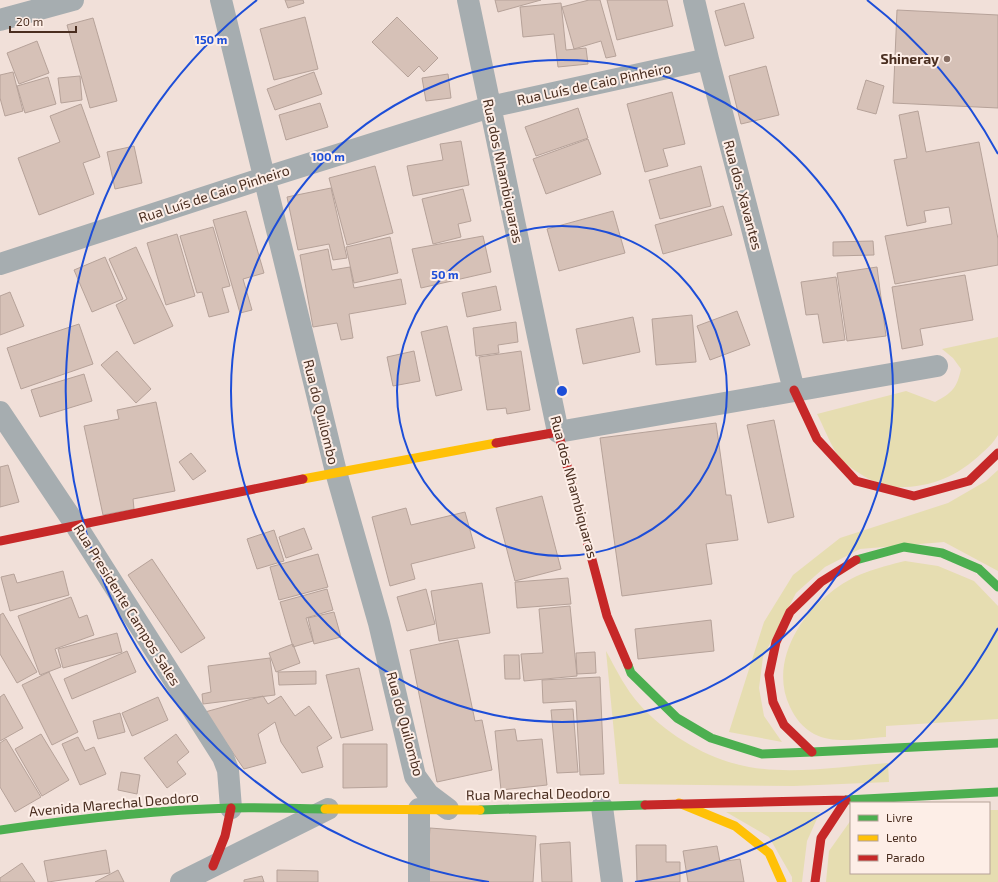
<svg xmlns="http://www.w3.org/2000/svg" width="998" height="882" font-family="'Exo 2',sans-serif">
  <rect width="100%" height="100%" fill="#f1e0d9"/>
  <path fill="#e6ddb1" d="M998 337V435C994 442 988 448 982 453 956 478 927 489 891 487 878 486 850 469 841 459 833 451 823 425 817 414L906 391 935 402C952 393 957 388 961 369L953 358 942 349Z
    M998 470V571L944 542 860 549 825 567 796 593 763 657 759 688 764 716 782 742 729 732 764 622 793 575 840 538 948 503 986 481Z
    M905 561 938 566 974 581 998 606V719L886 726V737C864 738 835 745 814 734 803 728 795 718 790 707 770 666 797 618 830 593 853 574 877 568 905 561Z
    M606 651C616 669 626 690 640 705 667 735 709 760 749 767 794 775 843 766 888 763L889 782 794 786 619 784Z
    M989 810H998V882H826L829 851 851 820V873H989Z
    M726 812H820L807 841 802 882H792V877L769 837Z"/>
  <path fill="#d6c1b7" stroke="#b6a299" d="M285 0H303L304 3 288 8Z
    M495 0H541L498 12Z
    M589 0H600L616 56 606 58 601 41 574 49 562 7Z
    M607 0H667L673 26 617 40Z
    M561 3 566 50 586 48 588 64 558 67 554 34 523 37 520 7Z
    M744 3 754 38 725 46 715 11Z
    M897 10 998 15V108L893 103Z
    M305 17 318 69 274 80 260 29Z
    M397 17 438 58 424 72 419 66 408 77 372 42Z
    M93 18 117 101 90 108 67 25Z
    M37 41 49 73 19 84 7 53Z
    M766 66 779 115 741 124 729 76Z
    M13 72 23 111 5 116 0 98V75Z
    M314 72 322 94 275 110 267 89Z
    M448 74 451 98 426 101 422 78Z
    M80 76 82 100 61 103 58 78Z
    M48 77 56 104 25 113 17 86Z
    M866 80 884 86 876 114 857 109Z
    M672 92 685 144 663 149 668 166 645 172 627 104Z
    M320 103 328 127 286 140 279 115Z
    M81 104 100 157 83 163 94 194 39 215 18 158 60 142 50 116Z
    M578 108 588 138 536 156 525 127Z
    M918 111 926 152 979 142 998 239V265L895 284 885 236 952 224 949 207 924 211 926 222 907 226 894 160 907 158 899 115Z
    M588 139 601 174 546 194 533 159Z
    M461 141 469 185 413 196 407 166 443 160 440 144Z
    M134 146 142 183 115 189 107 152Z
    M375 166 393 233 347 245 329 178Z
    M701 166 711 206 660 219 649 180Z
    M331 188 347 258 333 260 329 244 298 250 287 197Z
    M463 189 471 221 458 224 461 237 433 244 422 199Z
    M723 206 732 235 663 254 655 225Z
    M246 211 264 273 243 279 252 310 240 313 213 220Z
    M613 211 625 253 559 271 547 229Z
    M213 227 230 286 222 288 229 312 209 317 202 292 197 293 180 236Z
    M177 234 195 296 166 305 147 243Z
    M483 236 491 272 421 288 412 249Z
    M390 237 398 273 354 283 346 247Z
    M873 241 874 255 833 256V242Z
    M136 247 173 326 134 344 116 305 127 299 109 259Z
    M328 249 332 270 350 267 354 288 401 279 406 304 349 314 353 338 341 340 337 323 313 327 300 255Z
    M105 257 123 299 92 312 74 270Z
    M877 267 886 336 847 341 837 273Z
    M965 275 973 320 920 329 923 345 902 349 892 287Z
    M836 277 845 340 823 343 818 314 806 315 801 282Z
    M496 286 501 310 467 317 462 293Z
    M10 292 24 326 0 335V296Z
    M737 311 750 345 710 360 697 326Z
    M692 315 696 362 656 365 652 319Z
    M633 317 640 352 583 364 576 329Z
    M516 322 518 342 498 345 499 353 476 356 473 328Z
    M79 324 93 364 21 389 7 348Z
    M447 326 462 390 436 396 421 332Z
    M117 351 151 389 136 403 101 365Z
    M414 351 420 381 393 386 387 357Z
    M521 351 530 410 507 414 506 408 487 410 479 357Z
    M84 374 92 401 40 417 31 390Z
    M156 402 175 491 133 499 134 509 103 515 84 426 119 419 117 410Z
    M774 420 794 517 768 523 747 425Z
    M716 423 726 495H731L738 540 706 544 712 584 622 596 600 438Z
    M191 453 206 471 193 480 179 462Z
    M8 465 19 502 0 507V467Z
    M542 496 561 569 515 581 496 508Z
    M406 508 411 525 465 512 475 548 411 564 415 579 390 586 372 517Z
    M304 528 312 549 286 558 279 537Z
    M274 530 284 561 257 569 247 539Z
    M318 554 328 587 279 600 270 567Z
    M152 559 205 638 181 653 128 575Z
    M63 571 69 595 10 611 1 577 14 574 17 583Z
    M568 578 571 604 517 608 515 582Z
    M482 583 490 633 439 641 431 591Z
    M327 589 333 610 306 618 313 641 293 647 280 602Z
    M426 589 435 624 407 631 397 597Z
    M71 597 79 618 87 615 94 635 55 649 61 667 40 675 18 616Z
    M570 606 577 676 524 681 521 654 543 653 539 609Z
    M334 612 341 637 314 644 308 618Z
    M3 613 37 672 17 683 0 654V615Z
    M711 620 714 651 638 659 635 629Z
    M117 633 122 652 63 668 58 649Z
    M458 640 475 721 482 720 492 770 437 782 410 650Z
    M293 644 300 663 276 672 269 653Z
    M127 651 136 672 72 699 64 679Z
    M595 652 596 673 577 674 576 653Z
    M504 655H519L520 679H505Z
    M270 658 275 695 203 704 202 694 211 692 208 666Z
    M359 668 373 730 341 738 326 675Z
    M316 671V684L279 685 278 672Z
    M49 672 78 732 52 745 22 685Z
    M600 677 604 774 580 775 576 701 543 703 542 680Z
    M4 694 23 728 0 741V697Z
    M263 696 268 704 281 696 295 716 309 706 332 738 317 747 323 767 302 773 281 742 275 722 258 734 266 763 244 769 205 712Z
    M158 697 168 720 132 736 122 713Z
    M573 709 578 772 557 773 551 710Z
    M120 713 125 732 98 739 93 721Z
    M515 729 517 741 542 739 547 785 501 790 495 731Z
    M41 734 69 780 42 796 15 749Z
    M176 734 189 752 177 762 186 774 167 788 144 758Z
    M78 737 85 751 94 747 106 774 80 785 62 744Z
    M6 739 41 797 15 812 0 787V743Z
    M343 744H387V787L343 788Z
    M121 772 140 775 137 794 118 790Z
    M430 828 536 836 533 882H426Z
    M570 842 572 882H542L540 844Z
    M636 845H666V862H680V882H637Z
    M717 846 720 862 740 859 744 882H688L683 851Z
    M106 850 110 873 48 882 44 861Z
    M22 863 35 882H0V878Z
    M118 870 124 882H95Z
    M277 870 318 871V882H277Z
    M262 876 264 882H244V880Z"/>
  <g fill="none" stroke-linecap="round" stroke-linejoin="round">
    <path stroke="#a6adb0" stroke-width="22" d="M221 0 336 472 379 623 415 776 428 794 448 809
      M468 0 558 432 937 366
      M694 0 708 59 794 390
      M0 20 73 0
      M0 264 264 178 490 107 708 59
      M0 412 77 527 223 757 228 770 231 808
      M602 807 612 882
      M419 809V882
      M181 882 328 809"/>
    <path stroke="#4caf50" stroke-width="9" d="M856 560 904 547 942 553 979 569 998 587
      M628 665 631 673 677 718 711 738 762 754 812 752
      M812 752 998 743
      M846 800 998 792
      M480 810 645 805
      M0 830C76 819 154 810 231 808 262 807 294 809 325 809"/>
    <path stroke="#ffc107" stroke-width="9" d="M303 479 496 443
      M679 803 735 826 769 853 782 882
      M325 809 480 810"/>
    <path stroke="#c62828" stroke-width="9" d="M794 390 817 439 856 481 914 496 969 481 998 453
      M496 443 558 432 607 616 628 665
      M0 541 303 479
      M812 752 784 725 773 702 769 675 776 642 790 612 821 582 856 560
      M645 805 846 800
      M213 866 225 836 231 808
      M815 882 821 838 846 800"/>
  </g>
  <g fill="none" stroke="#1d4ed8" stroke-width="2">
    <circle cx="562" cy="391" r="165"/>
    <circle cx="562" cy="391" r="331"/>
    <path d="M998 628A496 496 0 0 1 635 882M489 882A496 496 0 0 1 257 0M867 0A496 496 0 0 1 998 154"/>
  </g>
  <circle fill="#846c61" stroke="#fdeee7" stroke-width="1.5" cx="947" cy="59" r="4"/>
  <g text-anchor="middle" stroke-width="4" stroke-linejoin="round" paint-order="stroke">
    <g font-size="14" font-weight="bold" fill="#4a2e20" stroke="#fdeee7" text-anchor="end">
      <text x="939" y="64">Shineray</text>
    </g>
    <g font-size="14" fill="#4a2e20" stroke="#fdeee7">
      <text transform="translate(594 84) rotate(-12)" y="5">Rua Luís de Caio Pinheiro</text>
      <text transform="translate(503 171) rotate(78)" y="5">Rua dos Nhambiquaras</text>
      <text transform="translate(214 194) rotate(-18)" y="5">Rua Luís de Caio Pinheiro</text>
      <text transform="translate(743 195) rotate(75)" y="5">Rua dos Xavantes</text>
      <text transform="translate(321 412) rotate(76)" y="5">Rua do Quilombo</text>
      <text transform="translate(574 487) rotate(75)" y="5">Rua dos Nhambiquaras</text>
      <text transform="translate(127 605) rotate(58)" y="5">Rua Presidente Campos Sales</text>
      <text transform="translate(405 724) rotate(75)" y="5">Rua do Quilombo</text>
      <text transform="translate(538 794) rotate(-1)" y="5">Rua Marechal Deodoro</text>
      <text transform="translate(114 804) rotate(-5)" y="5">Avenida Marechal Deodoro</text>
    </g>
  </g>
  <circle cx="562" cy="391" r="6" fill="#1d4ed8" stroke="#fdeee7" stroke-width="2"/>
  <g font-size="12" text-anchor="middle" font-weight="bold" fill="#1d4ed8" stroke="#fdeee7" stroke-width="4" stroke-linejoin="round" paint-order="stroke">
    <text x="211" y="44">150 m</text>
    <text x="328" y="161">100 m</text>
    <text x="445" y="279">50 m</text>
  </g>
  <rect x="850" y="802" width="140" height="72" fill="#fdeee7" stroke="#b5a197"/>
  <rect x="858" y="815" width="20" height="6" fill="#4caf50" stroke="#b5a197"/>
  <text x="886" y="822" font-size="12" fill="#4a2e20">Livre</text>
  <rect x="858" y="835" width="20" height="6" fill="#ffc107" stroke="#b5a197"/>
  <text x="886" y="842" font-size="12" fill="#4a2e20">Lento</text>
  <rect x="858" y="855" width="20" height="6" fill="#c62828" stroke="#b5a197"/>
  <text x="886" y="862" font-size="12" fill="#4a2e20">Parado</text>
  <path d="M10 26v6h66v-6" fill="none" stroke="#4a2e20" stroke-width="2"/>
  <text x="16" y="26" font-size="12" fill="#4a2e20" stroke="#fdeee7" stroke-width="3" paint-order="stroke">20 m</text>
</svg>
